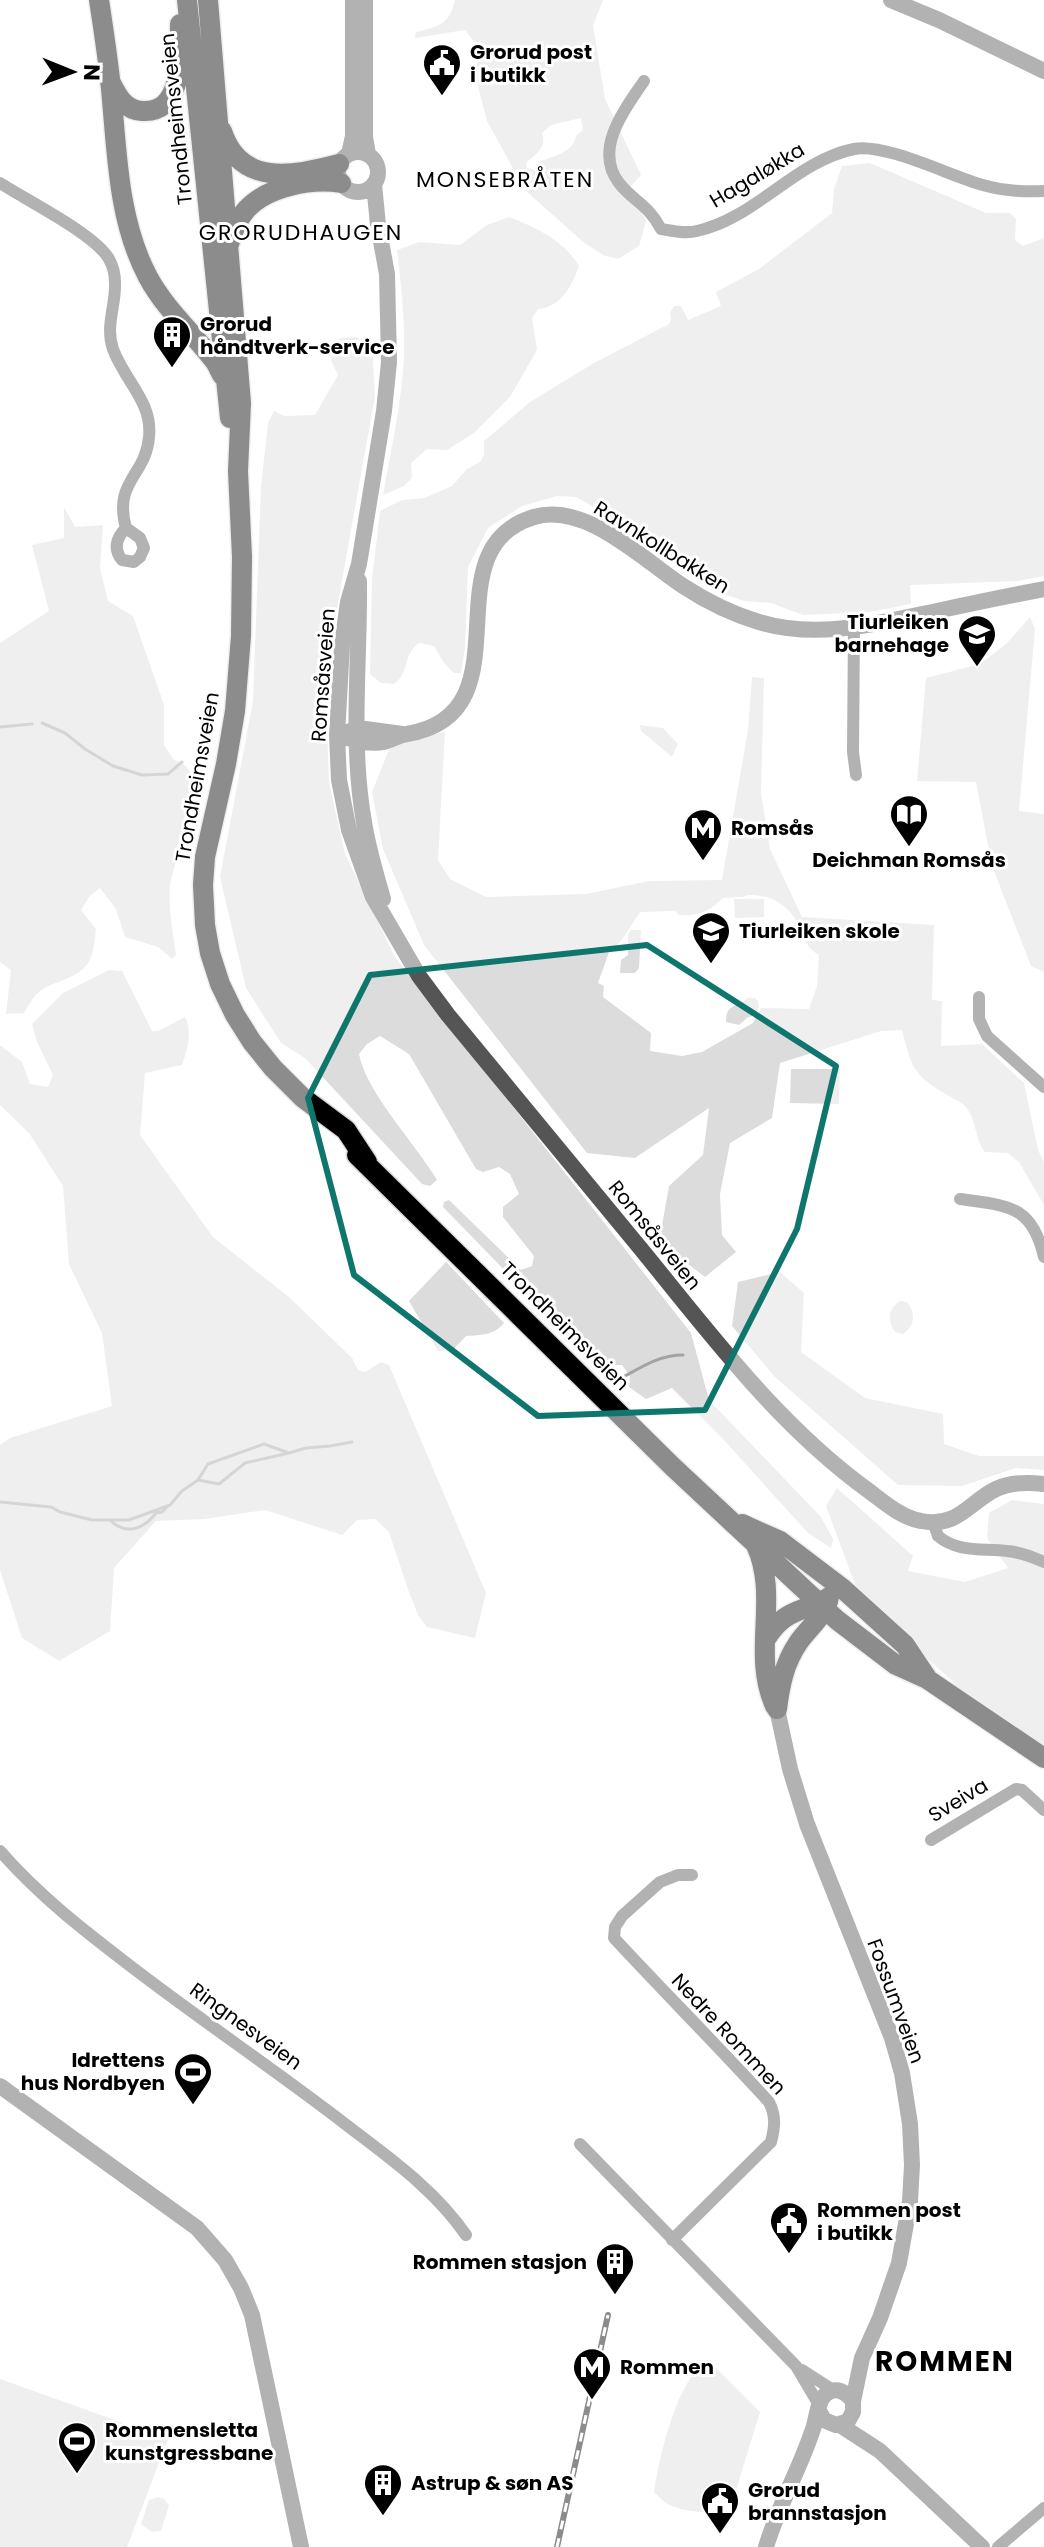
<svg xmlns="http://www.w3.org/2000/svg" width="1044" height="2547" font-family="Poppins,sans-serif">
  <rect width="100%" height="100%" fill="#fff"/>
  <path fill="#dcdcdc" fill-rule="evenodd" d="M455 0H603L593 26 605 99 641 175 625 193 638 206 646 221 639 246 618 259 603 255 583 242 525 190 487 121 475 75 480 49 465 30 415 38 416 32C438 27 450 24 455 0ZM581 118 583 130 576 136C573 154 551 156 537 163L534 170 527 168 526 163C536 154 547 148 542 133L551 125Z
    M870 163 986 213H1010L1016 219 1015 240 1023 246 1044 238V576L1018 581 910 585 911 604 870 612 803 615 771 603 744 601 721 593 599 510 576 497 557 496 522 506 488 528 468 567 465 648 461 673H454L444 663 434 646 419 643C402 655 411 671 394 684L381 683 370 674 372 579 380 511 402 500 424 498 452 486 467 469 480 462 484 455V441L530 402 594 363 669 324 671 320 670 313 674 306H681L688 320 721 306 716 292 759 269 832 213 834 189 842 166Z
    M509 217C535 227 564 240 579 266 572 285 562 307 538 309L532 318 537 350 510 397 474 433 447 450 427 449 411 463 412 478 404 486 383 495C391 449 402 402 404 355 405 319 401 285 397 250L419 242 460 245 487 225Z
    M356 337 372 345 375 396 331 642 326 699 329 782 345 854 395 957 691 1333 709 1400 821 1517 833 1539 831 1548 808 1533 723 1439 672 1388 646 1399 629 1387 630 1376 622 1365H610L517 1283 443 1207 444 1202 449 1200 521 1270 532 1266 534 1256 503 1217V1207L519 1194 510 1174 499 1167 483 1172 476 1169 409 1054 380 1036 367 1044 359 1054C367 1094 416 1144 437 1180L430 1186 422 1184 305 1058 281 1043 246 988 220 877 253 701 261 487 268 423 274 411 285 416 315 415 338 375 331 360 334 342 341 338Z
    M64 507 75 527 103 525 100 568 108 601 133 616 164 705V745L174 760C219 771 174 856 170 885 168 907 173 933 176 955L172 959 158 947 125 937 116 909 100 888 89 897 81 910 96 929C93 959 91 970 61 981 53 984 44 987 38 993 32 998 28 1007 24 1013L6 1014 11 970 0 962V643L49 611 32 545 64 538Z
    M1030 617 1035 629 1019 811 1044 814V972L1031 966 992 866 976 782 917 781 926 678 980 664 1006 644Z
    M752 677 764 678 761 793 770 849 802 917 934 925 932 1000 942 1001 941 1046 982 1044 1024 1083 1038 1150 1044 1162V1205L1019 1162 1008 1153 985 1152C974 1138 977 1118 964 1105 958 1100 948 1096 942 1092 911 1073 911 1064 902 1030L881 1031 780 1063 772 1118 730 1143 720 1194 722 1235 736 1252 705 1277 659 1242 669 1186 703 1155 709 1108 635 1158 587 1153 424 945 383 849 372 792 392 742 445 732 438 860 450 879 486 897 586 894 649 881 722 880 748 730ZM748 895C765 894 784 902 794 917 803 932 803 946 819 955L817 986 809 1009 761 1008 753 1023 702 1052 682 1056 650 1051 651 1033 603 997 604 986 598 983 609 952 622 940 640 912 675 911 679 915C698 916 709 912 723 898L743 897Z
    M640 725 663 728 678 744 672 757 641 731Z
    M734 899H764V917L735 918Z
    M631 930H641L639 968 635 973H620L621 960 628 955V935Z
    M109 970 122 971 152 1031H158L185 1017C193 1032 187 1050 182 1065L145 1073 140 1135 213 1237 289 1297 352 1358 358 1370 365 1372 381 1362 389 1365 486 1593 475 1638 427 1627 418 1615 409 1592 389 1532 375 1519 357 1520 342 1535 265 1510 205 1519 156 1521 114 1568 110 1631 59 1661 22 1638 0 1570V1445L10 1438 112 1406 102 1333 69 1264 63 1186 29 1133 0 1105V1045L22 1062 30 1084 48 1087 53 1075 37 1042 32 1024 63 993Z
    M747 998H755L758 1001 759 1007 755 1015 747 1018 739 1025 726 1022C726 1002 737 1009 747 998Z
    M791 1069H840L839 1104 790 1103Z
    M446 1262 504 1323C495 1335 481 1335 466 1336L453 1350 438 1351 409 1301Z
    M780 1272 804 1293 801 1352 865 1398 943 1414 944 1444 979 1456H1044V1470L1016 1468 962 1486 898 1485 774 1376 732 1326 738 1282Z
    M900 1301 907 1302C916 1313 915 1326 903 1334L895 1332C887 1320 888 1309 900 1301Z
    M837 1488 913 1556 908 1571 965 1582 1008 1568 987 1538 989 1513 1012 1500 1044 1504V1749L969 1696 860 1598 826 1506Z
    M706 2363 712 2364 760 2412 733 2500C718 2517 689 2513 669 2505 664 2502 658 2496 654 2492 659 2460 676 2380 706 2363Z
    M0 2379 168 2439 127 2547H0Z
    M158 2497 164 2499 169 2505 161 2531 152 2532 141 2524 149 2500Z"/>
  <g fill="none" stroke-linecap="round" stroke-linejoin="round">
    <path stroke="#a3a3a3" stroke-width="3" d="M42 723 65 733 85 749 113 766 142 775 168 774 182 762
      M0 727 32 724
      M618 1380C640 1368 658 1355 683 1355
      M198 1480 219 1484 245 1463 289 1453
      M0 1502 51 1507 60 1512 92 1520H129L170 1505 182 1491 198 1480 208 1464 264 1444 289 1453 306 1448 330 1446 352 1442
      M110 1520C126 1536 144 1529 156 1513L162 1512 167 1507"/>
    <defs>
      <path id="trunk" d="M99 0C103 26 107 53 110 79 117 144 116 217 148 277 165 309 194 334 216 363L222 375
        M187 0 230 418
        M208 0 241 403 238 471 242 557 241 636 235 711 226 764 205 857 203 885 205 925 210 953 220 984 235 1015 252 1042 273 1068 303 1098 346 1130 367 1162
        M111 83C118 97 125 110 142 111 186 114 179 51 180 24
        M222 131C240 187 293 176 339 164
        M229 244C233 232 237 220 246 210 266 187 311 178 341 183
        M357 1155 673 1467 837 1620 896 1665 927 1679 1044 1758
        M742 1524 780 1541 842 1588 905 1645 927 1678
        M756 1545C780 1598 751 1653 775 1706
        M765 1640C785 1609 797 1614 826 1599
        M777 1709C780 1685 784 1664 798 1643 808 1628 826 1615 829 1597"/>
    </defs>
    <use href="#trunk" stroke="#dbdbdb" stroke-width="23"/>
    <path stroke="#555" stroke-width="12" d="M644 81C625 109 593 149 619 183 634 202 648 204 661 229 672 231 686 234 697 231 756 218 795 161 854 149 886 143 950 176 983 185 1003 191 1024 192 1044 191
      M0 183C26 200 95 234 109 259 113 266 115 275 115 283 116 305 105 326 113 349 124 380 153 402 149 437 146 476 113 481 126 528L140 538 144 548 140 557 134 562 122 560C113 549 116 538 126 528
      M854 627 853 752 856 775
      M979 997V1019L987 1036 1044 1087
      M960 1199C1007 1206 1032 1204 1044 1257
      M933 1522 938 1536C958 1553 983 1548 1007 1551 1020 1552 1032 1557 1044 1562
      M931 1840 1016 1789 1022 1790 1044 1810
      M0 1851C39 1896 86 1932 133 1968 201 2020 272 2068 340 2120 385 2155 433 2187 466 2235
      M580 2144 796 2366 819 2405
      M672 2240 771 2142C775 2126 776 2116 769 2102 718 2046 665 1993 614 1938L615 1927 622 1916 660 1882 678 1875H692
      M802 2370 833 2390
      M998 2547 1044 2508"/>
    <path stroke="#555" stroke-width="16" d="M365 0V137L368 154
      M891 0 939 20 1044 71
      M338 172a20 20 0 1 1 40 0a20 20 0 1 1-40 0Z
      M349 154 353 136V0
      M374 184 378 225 387 274 389 362 384 411 359 564 348 602 342 645 337 735 339 780 349 830 373 897 419 976 448 1015C513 1093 577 1171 641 1249 712 1336 778 1425 869 1491 885 1503 902 1518 921 1521 958 1528 968 1503 996 1489 1011 1482 1028 1482 1044 1484
      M359 581C360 661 350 743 364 822 368 848 376 874 383 899
      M350 731 358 728 402 734
      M337 735C352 739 368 745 384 742 392 740 399 735 407 734 532 713 426 549 534 517 586 502 642 559 683 586 706 601 732 614 759 622 818 640 879 623 937 611 973 603 1008 596 1044 589
      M777 1709 790 1769 807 1824 892 2038 902 2073 910 2124 912 2165 910 2201 899 2263 880 2318 862 2358 853 2401V2412L848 2421 836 2425 824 2420 819 2411
      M0 2086 197 2228 225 2260 241 2288 252 2315 301 2547
      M840 2425 880 2451 982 2547
      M766 2547C778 2506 800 2469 813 2429 817 2418 817 2401 826 2394 836 2386 846 2392 853 2401"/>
    <use href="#trunk" stroke="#000" stroke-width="20"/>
    <defs>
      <path id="rail" d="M557 2547 608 2315"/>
    </defs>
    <use href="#rail" stroke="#000" stroke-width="6"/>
    <use href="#rail" stroke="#fff" stroke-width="3" stroke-dasharray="9" stroke-linecap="butt"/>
  </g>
  <path d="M0 0H1044V2547H0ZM647 945 836 1066 797 1229 705 1410 538 1416 354 1275 308 1098 370 975Z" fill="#fff" fill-opacity=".55" fill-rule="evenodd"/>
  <path fill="none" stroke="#0f766e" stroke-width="6" stroke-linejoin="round" d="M647 945 836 1066 797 1229 705 1410 538 1416 354 1275 308 1098 370 975Z"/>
  <defs>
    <symbol id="civic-pin" viewBox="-11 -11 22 30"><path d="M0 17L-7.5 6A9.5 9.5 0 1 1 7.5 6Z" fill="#000" stroke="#fff"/><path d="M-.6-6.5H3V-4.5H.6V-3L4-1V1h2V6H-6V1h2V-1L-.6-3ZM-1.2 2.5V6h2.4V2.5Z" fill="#fff"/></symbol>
    <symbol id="building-pin" viewBox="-11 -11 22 30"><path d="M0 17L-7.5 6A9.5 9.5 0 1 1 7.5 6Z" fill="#000" stroke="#fff"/><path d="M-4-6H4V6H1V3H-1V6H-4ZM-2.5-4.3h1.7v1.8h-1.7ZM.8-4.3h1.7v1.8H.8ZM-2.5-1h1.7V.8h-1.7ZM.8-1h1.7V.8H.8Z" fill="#fff"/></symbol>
    <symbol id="school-pin" viewBox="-11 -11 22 30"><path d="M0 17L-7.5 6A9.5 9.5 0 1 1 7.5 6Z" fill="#000" stroke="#fff"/><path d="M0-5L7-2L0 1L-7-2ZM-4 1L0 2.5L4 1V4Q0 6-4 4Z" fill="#fff"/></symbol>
    <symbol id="library-pin" viewBox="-11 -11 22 30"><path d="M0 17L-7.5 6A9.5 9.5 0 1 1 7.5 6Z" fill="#000" stroke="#fff"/><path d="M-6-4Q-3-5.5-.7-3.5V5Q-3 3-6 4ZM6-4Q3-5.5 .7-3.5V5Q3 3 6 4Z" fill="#fff"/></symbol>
    <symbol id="metro-pin" viewBox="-11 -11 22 30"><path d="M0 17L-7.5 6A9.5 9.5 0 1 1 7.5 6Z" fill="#000" stroke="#fff"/><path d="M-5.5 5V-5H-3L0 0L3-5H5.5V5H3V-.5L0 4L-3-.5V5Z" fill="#fff"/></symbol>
    <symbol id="stadium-pin" viewBox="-11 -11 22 30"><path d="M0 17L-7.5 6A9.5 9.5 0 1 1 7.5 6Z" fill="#000" stroke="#fff"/><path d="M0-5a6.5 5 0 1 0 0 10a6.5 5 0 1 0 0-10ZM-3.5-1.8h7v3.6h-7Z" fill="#fff"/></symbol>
  </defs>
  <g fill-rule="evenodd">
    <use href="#civic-pin" x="420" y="41" width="44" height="60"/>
    <use href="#building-pin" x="150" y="313" width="44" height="60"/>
    <use href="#school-pin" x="955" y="612" width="44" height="60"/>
    <use href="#library-pin" x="887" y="792" width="44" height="60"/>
    <use href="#metro-pin" x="681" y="806" width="44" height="60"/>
    <use href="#school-pin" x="689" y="909" width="44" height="60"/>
    <use href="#stadium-pin" x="171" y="2050" width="44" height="60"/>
    <use href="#civic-pin" x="767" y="2199" width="44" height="60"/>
    <use href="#building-pin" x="593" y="2240" width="44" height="60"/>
    <use href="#metro-pin" x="570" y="2345" width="44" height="60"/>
    <use href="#stadium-pin" x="55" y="2419" width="44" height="60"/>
    <use href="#building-pin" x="361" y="2461" width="44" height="60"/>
    <use href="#civic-pin" x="698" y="2479" width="44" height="60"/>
  </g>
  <g text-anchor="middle" stroke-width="6" stroke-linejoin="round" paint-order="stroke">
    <g font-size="20" font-weight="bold" fill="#000" stroke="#fff" text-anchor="start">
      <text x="470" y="59">Grorud post<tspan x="470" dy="23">i butikk</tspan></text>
      <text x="200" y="331">Grorud<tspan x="200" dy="23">håndtverk-service</tspan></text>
      <text x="949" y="629" text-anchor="end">Tiurleiken<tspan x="949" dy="23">barnehage</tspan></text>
      <text x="731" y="835">Romsås</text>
      <text x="909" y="867" text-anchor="middle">Deichman Romsås</text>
      <text x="739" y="938">Tiurleiken skole</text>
      <text x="165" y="2067" text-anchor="end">Idrettens<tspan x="165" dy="23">hus Nordbyen</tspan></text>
      <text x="817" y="2217">Rommen post<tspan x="817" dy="23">i butikk</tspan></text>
      <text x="587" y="2269" text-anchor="end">Rommen stasjon</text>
      <text x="620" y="2374">Rommen</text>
      <text x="105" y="2437">Rommensletta<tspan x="105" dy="23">kunstgressbane</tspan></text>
      <text x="411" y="2490">Astrup &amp; søn AS</text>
      <text x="748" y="2497">Grorud<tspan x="748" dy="23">brannstasjon</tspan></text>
    </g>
    <g font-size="20" fill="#000" stroke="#fff">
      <text transform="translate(176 119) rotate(-96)" y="7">Trondheimsveien</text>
      <text transform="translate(757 175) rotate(-31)" y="7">Hagaløkka</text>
      <text transform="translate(662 547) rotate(32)" y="7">Ravnkollbakken</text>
      <text transform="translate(323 675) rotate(-86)" y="7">Romsåsveien</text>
      <text transform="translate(197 777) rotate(-80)" y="7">Trondheimsveien</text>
      <text transform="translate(655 1235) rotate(51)" y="7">Romsåsveien</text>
      <text transform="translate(565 1326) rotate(45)" y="7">Trondheimsveien</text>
      <text transform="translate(958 1800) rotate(-31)" y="7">Sveiva</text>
      <text transform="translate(896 2001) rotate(70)" y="7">Fossumveien</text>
      <text transform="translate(246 2026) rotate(36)" y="7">Ringnesveien</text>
      <text transform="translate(729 2034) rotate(47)" y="7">Nedre Rommen</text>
    </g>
    <g font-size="22" letter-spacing="2" fill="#000" stroke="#fff">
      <text x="505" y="187">MONSEBRÅTEN</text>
      <text x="301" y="240">GRORUDHAUGEN</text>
    </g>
    <g font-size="28" font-weight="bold" letter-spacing="2" fill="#000" stroke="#fff">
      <text x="945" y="2371">ROMMEN</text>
    </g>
  </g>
  <g transform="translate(72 72) rotate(91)" stroke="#ffffff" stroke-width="6" paint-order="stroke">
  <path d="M0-6L14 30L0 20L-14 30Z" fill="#000000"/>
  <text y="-12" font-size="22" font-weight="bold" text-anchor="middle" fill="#000000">N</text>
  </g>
</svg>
